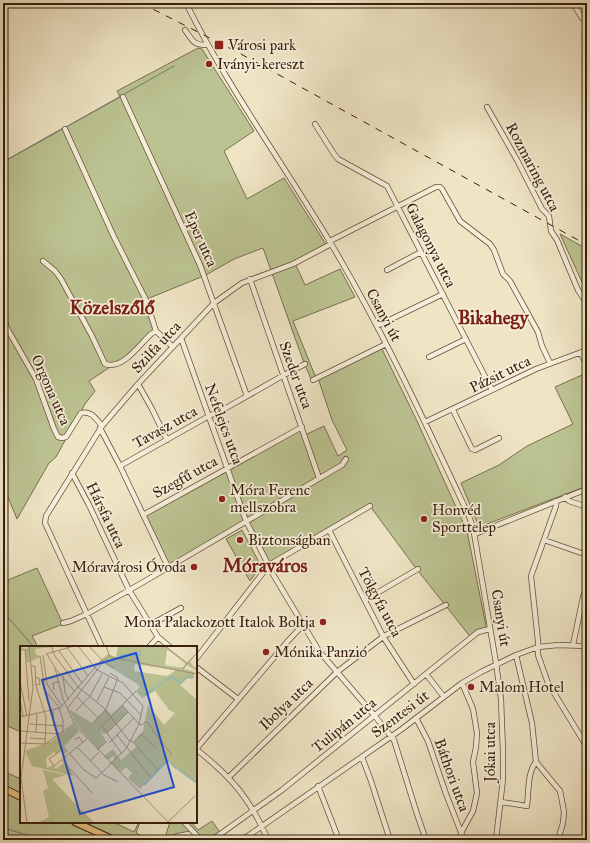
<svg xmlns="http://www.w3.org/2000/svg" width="590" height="843" font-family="'IM FELL Great Primer',serif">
  <rect width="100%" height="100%" fill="#efe5c5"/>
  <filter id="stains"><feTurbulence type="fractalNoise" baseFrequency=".005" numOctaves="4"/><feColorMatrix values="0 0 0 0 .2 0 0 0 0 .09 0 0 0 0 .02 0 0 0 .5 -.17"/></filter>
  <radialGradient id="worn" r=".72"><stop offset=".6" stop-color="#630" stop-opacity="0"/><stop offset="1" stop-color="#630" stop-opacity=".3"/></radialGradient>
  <path fill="#bcc392" stroke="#7a704f" d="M198 48 202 49 254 131 224 151 247 199 284 178 327 246 295 263 305 285 340 269 355 297 293 321 316 378 312 381 304 363 263 248 234 259 206 275 147 299 157 329 130 354 89 381 95 391 85 404 56 457 49 463 17 519 3 485V162L120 97 117 91Z
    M560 234 587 249V293Z
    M381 347 417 421 467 531 487 631H482L472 639 415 567 370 506 269 565 246 521 168 567 143 515 302 427 305 435 324 426 338 456 347 450 332 420 318 378Z
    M582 375 587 385V486L479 527 461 483 499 465 527 446 573 424 555 387Z
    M242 530 261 566 250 581 226 539Z
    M37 568 63 624 32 636 38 647H21V732L3 724V582Z
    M3 771 21 779V822H113L134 832 139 822H140L136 833 151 840H3Z
    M212 821 221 834 215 840H197L190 831 174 834 175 840H164L170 822H191L198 830Z"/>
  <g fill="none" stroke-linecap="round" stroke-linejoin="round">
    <path stroke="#737f72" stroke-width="1" d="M66 127 174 66
      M3 162 63 128
      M3 585 9 582
      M3 612 34 647
      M3 828 45 840"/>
    <defs>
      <path id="minor" d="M186 3C227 86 282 162 330 242 382 329 425 422 468 514L473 527 496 663 501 699 503 752V779L496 840
        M573 3 582 18
        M185 30C193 41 193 45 207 45
        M123 97 200 265 247 396
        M487 107 517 160 542 209 549 216 551 231 557 240 578 290 587 304
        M315 124 334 154 338 159 387 186 492 390
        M65 129 114 237 146 300 156 331 173 347
        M330 241 436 187H440L442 189 460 221 490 244 494 250 503 274 510 281 538 332 542 346 550 363
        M43 261 55 271 61 279 92 336 105 364C123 370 139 345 151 334L156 331
        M387 270 421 252
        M250 279 319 478
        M3 318 8 330 36 379 54 429 58 437 62 438 66 437 81 413C91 410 96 419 102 426
        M377 326 443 294
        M181 338 246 521 274 576 319 651 374 715 394 740 417 814 426 840
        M581 353 587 366
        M429 357 466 339
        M313 380 386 344
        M138 384 152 409 167 440
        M453 410 472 449 475 450 499 438
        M425 422 536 369 587 350
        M100 428 120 466 168 567
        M120 466 209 416 226 408 284 375 305 364
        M72 473 89 505 129 590 158 637 170 647
        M565 497 569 501 587 507
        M556 501V506L531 576 538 641V655L548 683 587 747
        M143 515 302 427
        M329 530 384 638 414 684
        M475 534 587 489
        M544 540 587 555
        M365 600 418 569
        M63 623 71 621 87 614 140 584 342 465 346 459
        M150 625 181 608
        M573 645 583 597 587 585
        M102 647 45 523 46 516 102 426 138 384 214 303 242 283 293 264 331 244
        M149 647 158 637
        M516 655 532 723 536 762 560 791 562 801 564 812 563 823 558 840
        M196 659 269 565 370 506
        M196 667 238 699
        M426 674 444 697
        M416 718 428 741 446 794 464 840
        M362 757 371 781 390 840
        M229 777 337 672 384 636 446 605
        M318 786 339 840
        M501 802 527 806C529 792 527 773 536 762
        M184 822 201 840
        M461 833 473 811 477 793 473 762 476 747 477 733 473 709 462 683
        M212 840 282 790 478 632 490 629
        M242 840 402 729 462 683 481 672 516 655 538 647 558 645 587 646
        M268 840C250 798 231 777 196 749L288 641 303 625
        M584 840 587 820"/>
      <path id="major" d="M3 788 21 797
        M75 822 114 840"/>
    </defs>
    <use href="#minor" stroke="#66503a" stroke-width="6"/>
    <use href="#major" stroke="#381e0c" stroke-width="8"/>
    <use href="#minor" stroke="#f5eed9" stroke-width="4.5"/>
    <use href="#major" stroke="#e8c282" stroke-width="6"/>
    <path stroke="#381e0c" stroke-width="1" stroke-dasharray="7 7" stroke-linecap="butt" d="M141 3 241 54 587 245"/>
  </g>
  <g fill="#8f2418" stroke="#f5eed9" stroke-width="1.5">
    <rect x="214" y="40" width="10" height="10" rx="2"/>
    <circle cx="209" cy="64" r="4"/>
    <circle cx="222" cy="499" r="4"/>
    <circle cx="424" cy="519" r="4"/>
    <circle cx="240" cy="540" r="4"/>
    <circle cx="194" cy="567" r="4"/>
    <circle cx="323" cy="622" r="4"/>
    <circle cx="266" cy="652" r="4"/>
    <circle cx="471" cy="687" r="4"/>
  </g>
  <g text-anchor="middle" stroke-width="3.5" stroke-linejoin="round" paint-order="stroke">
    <g font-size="15" fill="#381e0c" stroke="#f5eed9" text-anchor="start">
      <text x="228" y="50">Városi park</text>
      <text x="217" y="69">Iványi-kereszt</text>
      <text x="230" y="495">Móra Ferenc<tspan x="230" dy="17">mellszobra</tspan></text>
      <text x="432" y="515">Honvéd<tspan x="432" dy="17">Sporttelep</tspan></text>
      <text x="248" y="545">Biztonságban</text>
      <text x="186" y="572" text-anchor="end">Móravárosi Óvoda</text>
      <text x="315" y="627" text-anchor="end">Mona Palackozott Italok Boltja</text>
      <text x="274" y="657">Mónika Panzió</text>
      <text x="479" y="692">Malom Hotel</text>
    </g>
    <g font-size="15" fill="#381e0c" stroke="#f5eed9">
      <text transform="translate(533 167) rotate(62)" y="5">Rozmaring utca</text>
      <text transform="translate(201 239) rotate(66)" y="5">Eper utca</text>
      <text transform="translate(431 245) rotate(63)" y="5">Galagonya utca</text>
      <text transform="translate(384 315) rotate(62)" y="5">Csanyi út</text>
      <text transform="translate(156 347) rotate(-47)" y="5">Szilfa utca</text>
      <text transform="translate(500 374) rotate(-26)" y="5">Pázsit utca</text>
      <text transform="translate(296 375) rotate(70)" y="5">Szeder utca</text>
      <text transform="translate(51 390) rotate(66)" y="5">Orgona utca</text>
      <text transform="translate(224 424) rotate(70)" y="5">Nefelejcs utca</text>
      <text transform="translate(165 427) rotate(-29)" y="5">Tavasz utca</text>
      <text transform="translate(185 477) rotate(-29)" y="5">Szegfű utca</text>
      <text transform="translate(106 515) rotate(64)" y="5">Hársfa utca</text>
      <text transform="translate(380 602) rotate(62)" y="5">Tölgyfa utca</text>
      <text transform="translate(501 618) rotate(81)" y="5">Csanyi út</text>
      <text transform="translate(286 704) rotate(-44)" y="5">Ibolya utca</text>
      <text transform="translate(400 714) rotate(-37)" y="5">Szentesi út</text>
      <text transform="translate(344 725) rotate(-39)" y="5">Tulipán utca</text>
      <text transform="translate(490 752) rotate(-90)" y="5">Jókai utca</text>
      <text transform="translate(452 775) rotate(70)" y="5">Báthori utca</text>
    </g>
    <g font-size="19" font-weight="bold" fill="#7a1f14" stroke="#f5eed9">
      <text x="112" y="314">Közelszőlő</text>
      <text x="493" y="324">Bikahegy</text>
      <text x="265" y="572">Móraváros</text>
    </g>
  </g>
  <g transform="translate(20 646)">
    <rect width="177" height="177" fill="#efe5c5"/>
    <path d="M9 0H31L32 1 15 3 16 9 22 10 7 17 5 5H0V1L6 3ZM98 0H146L167 17 177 6 170 16 175 22 177 19V25L167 19 164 23 174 26V32L167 31 160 39 177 54V138L148 114 120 143 108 132 112 127 106 121 101 126 91 117 95 113 93 110 88 114 84 110 93 103 87 95 101 114 117 100 114 96 123 85 128 59 144 79 155 67 149 64 135 45 122 52 116 45 120 41 116 37 85 18H81L79 15 88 8 96 11ZM147 4H148L166 18 163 22 145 19ZM115 18 154 24 155 25 147 30 114 25ZM102 59 108 66 87 87 83 88 79 84 86 95 78 103 56 78 49 63 72 77 86 63 91 69ZM54 79 59 85 44 100 48 105 44 108 41 105 36 108 34 106 26 112 27 122 33 119 36 123 44 117 54 130 12 120 5 105 32 95ZM23 124 46 129 32 133 73 177H17L29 171 23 145 28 142Z" fill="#bcc392" fill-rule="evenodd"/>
    <path fill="none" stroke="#9abfb6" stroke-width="2" d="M99 9H120V5M145 34 152 31 161 37 167 31 173 32M126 49 144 35M158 123 177 137M124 139 148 114 157 123"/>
    <path fill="none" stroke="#a6957b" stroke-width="1" d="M31 0 35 10 58 41 84 62 110 96M46 0 68 30M58 0 77 24 103 37 123 60 119 78 106 103 90 118M69 0 82 14M86 0 90 11 177 28M145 0 168 18M5 3 9 55M39 5 62 37M26 8 54 0M27 8 35 22 43 53 55 79 148 176M23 9 27 38 42 60M20 10 25 45 39 61 43 74V87M82 15 94 22M11 20H15L16 40 26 71 25 98M35 22 55 46M162 23 177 7M43 30 45 46 49 54M16 32H19L20 38 16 39M0 36 7 70M84 41 100 47 121 69M34 44 33 37 38 36M57 51 78 72M0 54 3 70M77 55 89 31M102 59 119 78M47 63 83 16M33 65 34 80M56 65 70 50 82 28M0 71 40 62 79 17 89 11M10 78 43 80M72 78 86 63 98 32 90 27M119 78 122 79 126 75 152 109M82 80 102 108M78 84 116 45M0 85 41 88M16 86 17 68M87 87 108 66M97 89 130 131M10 92 25 93M55 94 59 91 63 97M111 94 138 124M114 96 121 88 136 102M0 97 25 98 54 78M89 97 114 72M58 102 84 129 98 136M77 104 87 95M40 105 29 113 34 120 67 93M50 108 64 124 76 132 91 118M42 114 72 147M70 115 79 106M61 165 74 177M7 177 1 132 13 41 9 0M147 177 175 150"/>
    <path fill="#1d4ed8" fill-opacity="0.15" stroke="#1d4ed8" stroke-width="2" d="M116 7 154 141 60 168 22 34Z"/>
    <rect width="177" height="177" fill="none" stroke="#381e0c" stroke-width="2"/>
  </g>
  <rect width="590" height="843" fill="none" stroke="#efe5c5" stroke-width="16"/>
  <rect x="4" y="4" width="582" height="835" fill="none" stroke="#381e0c" stroke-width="2"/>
  <rect x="8" y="8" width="574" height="827" fill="none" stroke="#381e0c"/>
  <rect width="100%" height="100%" filter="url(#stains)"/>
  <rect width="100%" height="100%" fill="url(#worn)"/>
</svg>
